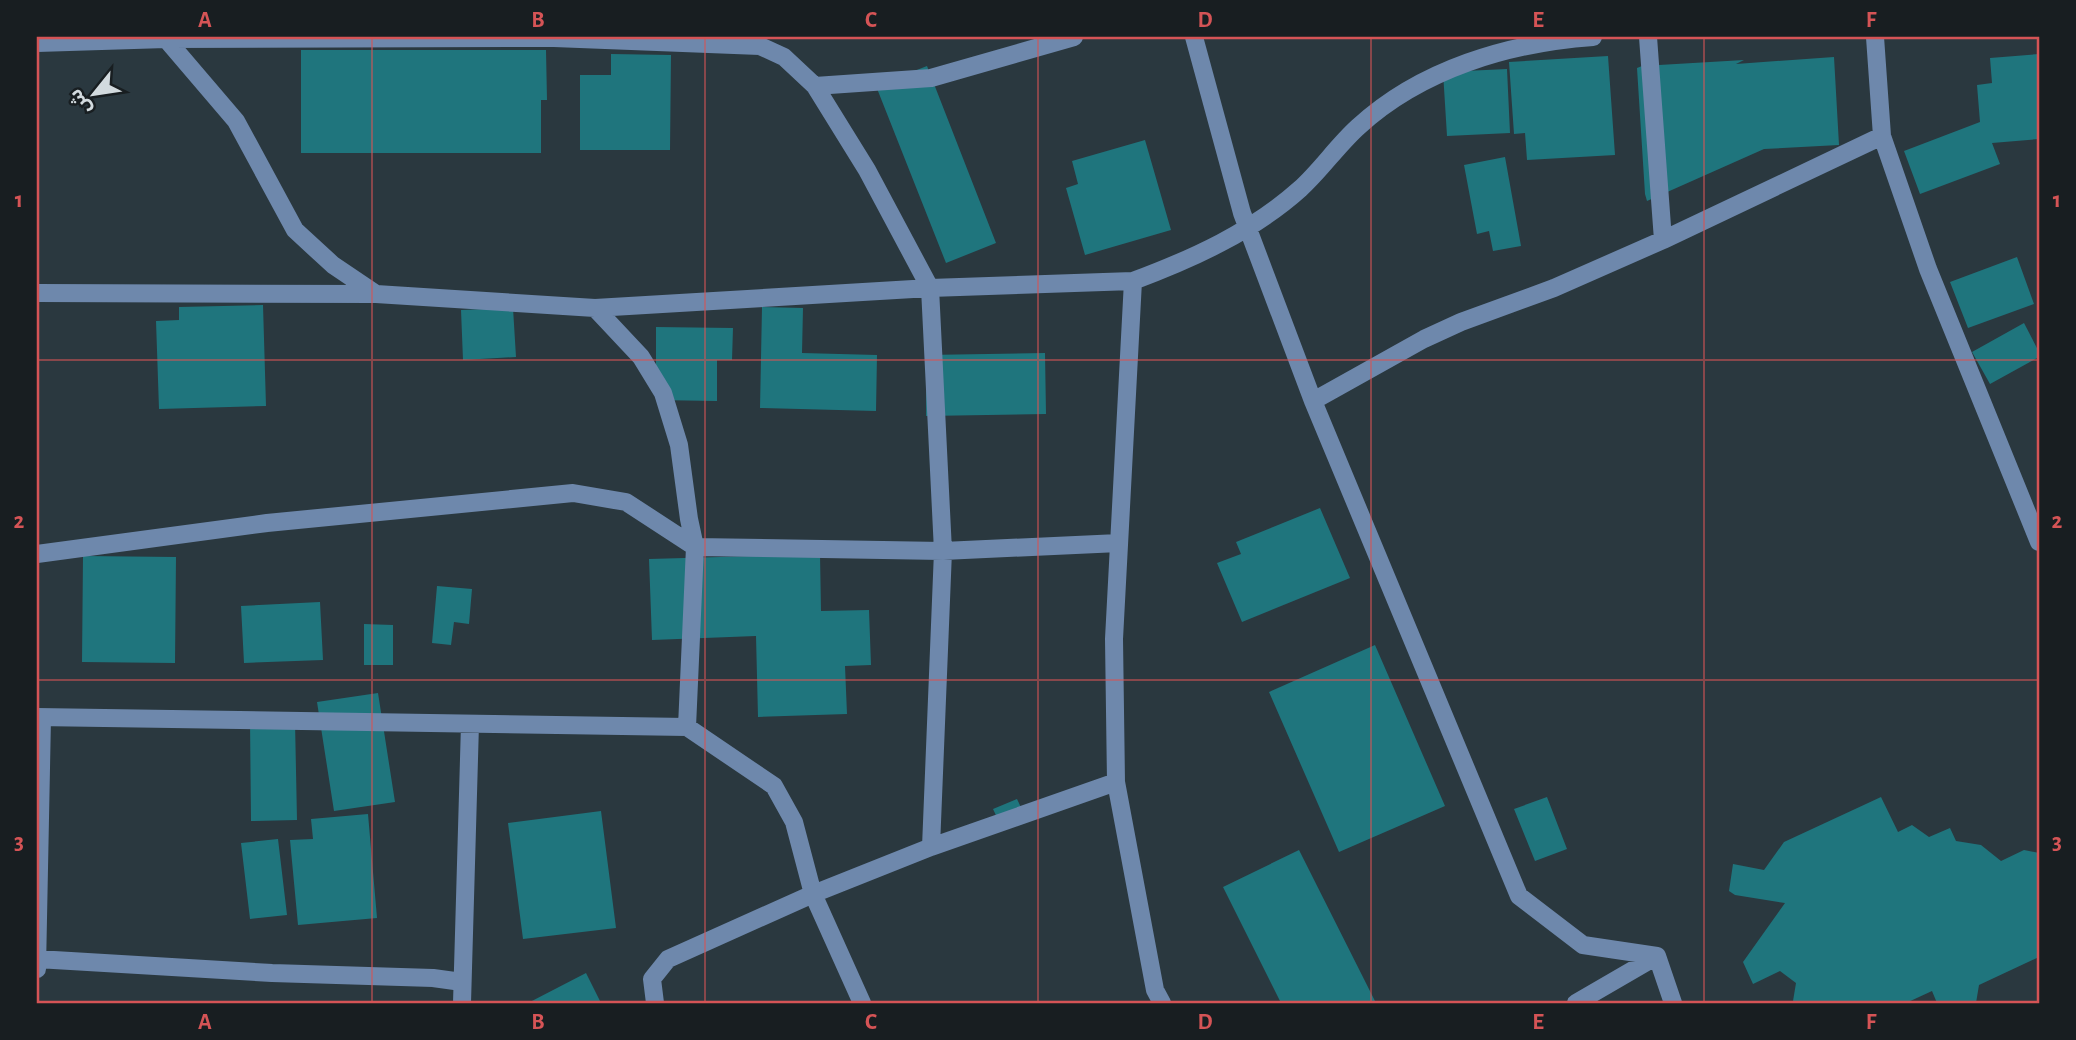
<svg xmlns="http://www.w3.org/2000/svg" width="2076" height="1040" font-family="'Alegreya Sans','Noto Sans Arabic',sans-serif">
  <rect width="100%" height="100%" fill="#2a383f"/>
  <path fill="#1f757d" d="M301 50H546L547 100H541V153H301Z
    M611 54 671 55 670 150H580V75H611Z
    M2039 54V139L1992 143 2000 164 1920 194 1904 151 1980 122 1977 85 1992 83 1990 58Z
    M1608 56 1615 155 1527 160 1525 133 1514 134 1509 62Z
    M1834 57 1839 145 1764 149 1647 201 1645 194 1637 68 1642 66 1744 60 1736 64Z
    M927 66 996 243 946 263 876 86Z
    M1507 69 1510 133 1447 136 1443 72Z
    M1145 140 1171 230 1085 255 1066 188 1078 184 1072 161Z
    M1505 157 1521 246 1493 251 1489 231 1477 234 1464 165Z
    M2017 257 2034 304 1968 328 1950 282Z
    M263 305 266 406 159 409 156 321 179 320V307Z
    M762 307 803 308 802 353 877 355 876 411 760 408Z
    M513 308 516 357 463 360 461 310Z
    M2024 323 2039 352V357L1990 384 1972 352Z
    M656 327 733 328 732 360H717V401L656 400Z
    M1045 353 1046 414 926 416V355Z
    M1320 508 1350 578 1242 622 1217 563 1241 554 1236 542Z
    M820 554 821 611 869 610 871 665 845 666 847 714 758 717 756 636 652 640 649 559Z
    M83 556 176 557 175 663 82 662Z
    M437 586 472 589 469 624 454 622 451 645 432 643Z
    M320 602 323 660 244 663 241 606Z
    M364 624 393 625V665H364Z
    M1375 645 1445 806 1339 852 1269 692Z
    M378 693 395 802 334 811 317 702Z
    M250 721H295L297 820 251 821Z
    M1547 797 1567 849 1535 861 1514 809Z
    M1881 797 1898 832 1912 825 1929 837 1950 828 1956 841 1981 845 2001 861 2024 850 2039 853V957L1979 985 1976 1003H1937L1932 991 1906 1003H1804L1793 1001 1796 983 1780 971 1753 984 1743 962 1785 903 1735 895 1729 891 1733 864 1764 870 1784 842Z
    M1017 799 1026 818 1002 828 993 809Z
    M601 811 616 928 523 939 508 823Z
    M368 814 377 918 298 925 290 840 313 839 311 819Z
    M278 839 287 915 250 919 241 843Z
    M1299 850 1376 1003H1281L1223 887Z
    M586 973 601 1003H528Z"/>
  <g fill="none" stroke-linecap="round" stroke-linejoin="round">
    <path stroke="#6e88ac" stroke-width="18" d="M1194 37 1242 213 1313 401 1519 896 1583 945 1657 956 1673 1003
      M1648 37 1663 240
      M1875 37 1882 136
      M166 39 236 121 295 230 333 265 376 294 595 308 641 357 663 393 679 445 689 519 695 547 943 551 1119 543
      M37 43 166 39 554 38 760 46 784 57 815 86 867 170 930 288 1133 281
      M815 86 931 78 1074 37
      M37 293 376 294
      M595 308 930 288 943 551 931 847
      M1313 401 1424 339 1461 322 1554 288 1663 240 1882 136 1928 269 2039 542
      M37 554 267 523 573 493 626 502 695 547 687 727 774 786 794 822 813 894 931 847 1116 782
      M37 717 687 727
      M37 959 272 973 433 978 462 982
      M37 969 42 718
      M462 1003 470 724
      M655 1003 652 979 668 959 813 894 862 1003
      M1162 1003 1155 990 1116 782 1114 639 1133 281C1192 259 1252 232 1300 189 1321 170 1337 146 1358 127 1421 69 1509 43 1593 37
      M1576 1003 1657 956"/>
  </g>
  <path fill="none" stroke="#d55456" stroke-width="2" stroke-opacity="0.55" d="M372 37V1003M705 37V1003M1038 37V1003M1371 37V1003M1704 37V1003M37 360H2039M37 680H2039"/>
  <rect width="2076" height="1040" fill="none" stroke="#181e21" stroke-width="77"/>
  <g transform="translate(94 94) rotate(240)" stroke="#181e21" stroke-width="5" paint-order="stroke">
  <path d="M0-5L12 26L0 18L-12 26Z" fill="#d2dade"/>
  <text y="-10" font-size="19" font-weight="bold" text-anchor="middle" fill="#d2dade">ش</text>
  </g>
  <rect x="38" y="38" width="2000" height="964" fill="none" stroke="#d55456" stroke-width="2.5"/>
  <g font-size="23" text-anchor="middle" font-weight="bold" fill="#d55456">
    <text x="205" y="27">A</text>
    <text x="538" y="27">B</text>
    <text x="871" y="27">C</text>
    <text x="1205" y="27">D</text>
    <text x="1538" y="27">E</text>
    <text x="1871" y="27">F</text>
    <text x="19" y="207">1</text>
    <text x="2057" y="207">1</text>
    <text x="19" y="528">2</text>
    <text x="2057" y="528">2</text>
    <text x="19" y="849">3</text>
    <text x="2057" y="849">3</text>
    <text x="205" y="1029">A</text>
    <text x="538" y="1029">B</text>
    <text x="871" y="1029">C</text>
    <text x="1205" y="1029">D</text>
    <text x="1538" y="1029">E</text>
    <text x="1871" y="1029">F</text>
  </g>
</svg>
